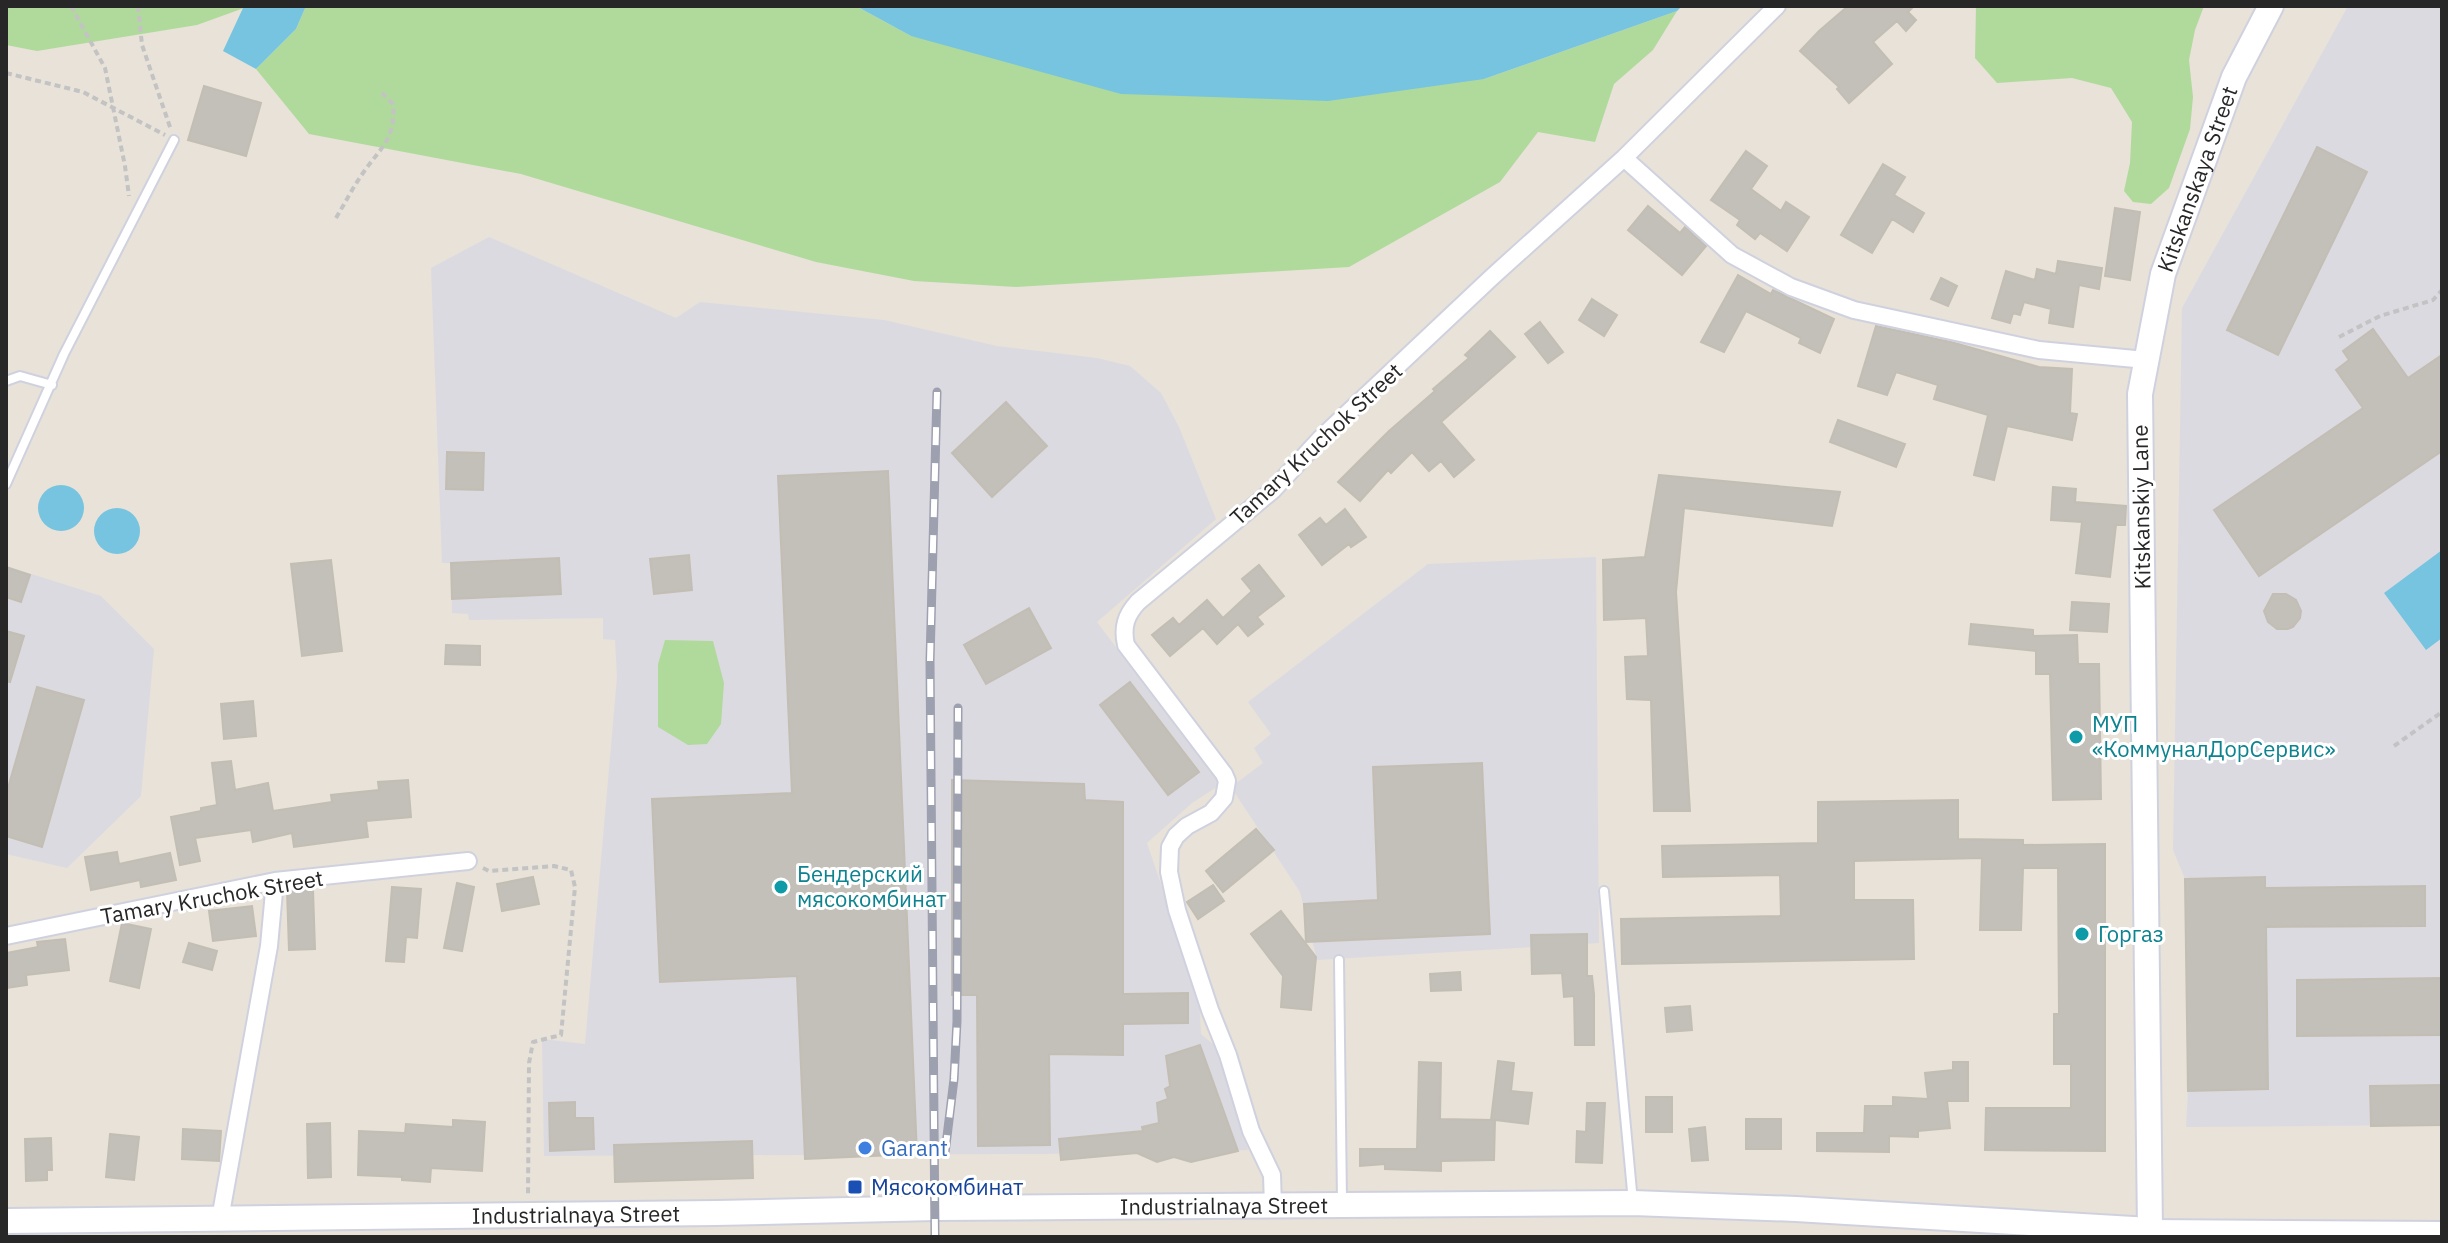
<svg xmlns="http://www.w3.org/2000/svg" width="2448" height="1243" font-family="'IBM Plex Sans',sans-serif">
  <rect width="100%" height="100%" fill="#e8e2d9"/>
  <path fill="#dcdae1" d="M2348 6H2442V1125L2186 1127 2188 1091 2185 879 2173 850 2182 308Z
    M489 237 676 318 700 302 884 320 997 346 1097 358 1130 366 1161 393 1179 427 1216 519 1097 622 1220 785 1192 803 1147 843 1199 996 1201 1034 1221 1051 1248 1150 1046 1154 544 1156 542 1039 585 1044 617 677 615 640 603 639V618L469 620 468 614 452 613 451 563H442L431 268Z
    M1596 557 1599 943 1317 960 1300 892 1231 787 1263 763 1254 748 1271 734 1248 702 1428 564Z
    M6 566 101 596 154 649 141 796 67 868 6 854Z"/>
  <path fill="#b0da9b" d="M6 6H239L244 8 197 25 37 51 6 45Z
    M306 6H856L911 36 1484 79 1677 11 1653 50 1614 84 1595 142 1538 132 1500 182 1349 267 1016 287 914 281 816 262 521 174 309 134 256 69 296 29Z
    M1976 6H2204L2195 30 2189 60 2193 97 2190 129 2169 188 2151 204 2133 202 2124 191 2130 163 2132 122 2111 88 2072 78 1997 83 1975 58Z
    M665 640 713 641 724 683 721 724 707 744 688 745 658 727V664Z"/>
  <path fill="#76c4e0" d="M239 6H306L296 29 256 69 223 51 243 8Z
    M856 6H1682L1677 11 1484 79 1328 101 1121 94 911 36Z
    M38 508a23 23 0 1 1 46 0a23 23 0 1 1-46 0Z
    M94 531a23 23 0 1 1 46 0a23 23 0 1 1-46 0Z
    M2442 550V638L2426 650 2384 593Z"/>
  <path fill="#c3bfb9" stroke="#c3beb4" stroke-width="2" d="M1848 6H1914L1908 12 1916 20 1906 31 1897 21 1873 42 1892 64 1849 103 1837 89 1839 87 1800 51 1819 31Z
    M204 86 261 103 246 156 188 140Z
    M2317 147 2367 172 2278 355 2227 330Z
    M1746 151 1767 166 1751 189 1781 211 1786 202 1809 217 1787 251 1760 233 1755 239 1737 225 1740 220 1711 200Z
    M1883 164 1905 177 1894 195 1924 213 1913 232 1892 219 1872 253 1841 235Z
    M1648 206 1680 233 1685 227 1706 246 1682 275 1628 230Z
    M2115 208 2140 212 2130 280 2105 276Z
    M2058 261 2102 268 2099 289 2079 285 2073 327 2049 323 2051 309 2024 302 2020 315 2013 313 2010 323 1992 318 2006 271 2035 280 2037 269 2056 274Z
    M1738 275 1771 294 1773 290 1834 319 1820 353 1799 343 1801 338 1746 311 1724 352 1701 342Z
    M1941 278 1957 286 1948 306 1931 299Z
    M1592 299 1617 315 1604 336 1579 320Z
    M1540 322 1563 352 1548 363 1525 334Z
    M1876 326 1951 342 2039 367 2072 369 2070 413 2077 414 2072 440 2007 426 1994 480 1974 475 1988 415 1934 399 1938 385 1896 372 1887 395 1858 386Z
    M2373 329 2408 378 2442 355V451L2259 576 2214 510 2363 408 2336 370 2349 360 2343 351Z
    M1490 331 1515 357 1441 422 1474 460 1454 477 1441 461 1429 471 1412 452 1391 473 1388 470 1360 501 1338 482 1389 431 1435 391 1433 389 1469 358 1465 355Z
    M1006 402 1047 446 992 497 952 453Z
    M1838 420 1905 444 1896 467 1830 442Z
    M447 452 484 453 483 490 446 489Z
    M888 471 917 1154 805 1159 797 976 660 982 652 799 792 793 778 476Z
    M1659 475 1840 492 1832 526 1684 508 1676 592 1690 811H1654L1651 700 1627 699 1625 657 1648 656 1646 618 1604 620 1603 560 1645 557Z
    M2053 487 2076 489 2075 502 2126 506 2125 525H2116L2110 577 2076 573 2082 522 2051 520Z
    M1345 509 1366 537 1351 547 1349 544 1322 565 1299 535 1320 518 1326 525Z
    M689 555 692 590 654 594 650 559Z
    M559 558 561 594 452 599 451 563Z
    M331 560 342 651 302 656 291 564Z
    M1259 565 1284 596 1257 617 1263 624 1248 636 1238 624 1217 644 1203 628 1170 656 1152 635 1173 618 1179 625 1207 600 1223 618 1252 591 1242 579Z
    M6 567 30 575 21 602 6 597Z
    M2273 594H2286L2296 600 2301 611 2300 618 2293 627 2288 629H2277L2268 622 2264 611Z
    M2072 602 2109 604 2107 632 2070 630Z
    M1029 608 1051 648 986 684 964 645Z
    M1971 624 2033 630V636L2077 635 2078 664H2099L2101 799 2053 800 2050 674H2036V651L1969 644Z
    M6 631 24 636 10 682 6 681Z
    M446 645 480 646V665L445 664Z
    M1130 682 1199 772 1168 795 1100 705Z
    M37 687 84 700 42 847 6 836V795Z
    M253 701 256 736 224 739 221 704Z
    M231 761 235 790 268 783 273 811 332 802 331 795 379 790 378 782 408 780 411 817 366 821 368 837 294 847 292 833 253 842 251 830 195 838 200 861 180 865 171 817 201 811V808L217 805 212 763Z
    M1482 763 1490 934 1306 942 1304 904 1378 900 1373 767Z
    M952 780 1084 784 1085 800 1123 802V994L1188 993V1023L1123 1024V1055L1049 1054 1050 1145 978 1146 977 995H952Z
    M1958 800V839L2023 840V845L2105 844V1151L1985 1150 1986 1108H2071V1064H2054V1014H2059L2058 868H2023L2021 930H1980L1982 858 1854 861V900H1913L1914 959 1622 964 1621 919 1781 916 1780 875 1663 877 1662 846 1818 843V802Z
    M1256 829 1274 850 1223 892 1206 871Z
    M117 852 119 864 170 853 176 880 141 887 140 880 91 890 85 857Z
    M533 877 539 904 502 911 497 884Z
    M2265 877V888L2425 886V926L2266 927 2268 1089 2188 1091 2185 879Z
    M457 883 474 887 462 951 444 948Z
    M1213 885 1224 901 1198 919 1187 902Z
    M392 887 421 889 417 938 406 937 404 962 386 961Z
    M313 890 315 949 289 950 287 891Z
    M252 906 256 936 213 941 209 911Z
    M1281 911 1316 957 1311 1010 1281 1007 1283 976 1251 934Z
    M122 923 151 929 139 988 110 981Z
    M1587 934V976H1592L1594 994V1045H1575L1574 996 1564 997 1562 973 1532 974 1531 935Z
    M65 939 69 970 26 975 27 985 6 988V953L38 947 37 942Z
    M189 943 217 951 212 970 183 962Z
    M1460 972 1461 990 1431 991 1430 974Z
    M2442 978V1035L2297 1036V980Z
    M1690 1006 1692 1030 1667 1032 1665 1008Z
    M1200 1045 1238 1151 1191 1162 1174 1157 1157 1162 1137 1153 1061 1160 1059 1139 1143 1131 1142 1127 1159 1123 1157 1103 1168 1099 1165 1089 1170 1086 1166 1056Z
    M1498 1061 1514 1063 1511 1091 1532 1093 1528 1124 1495 1120 1494 1160 1441 1161V1171L1385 1169V1164L1360 1166V1149H1417L1419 1062 1441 1063 1440 1119 1493 1120H1491Z
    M1953 1062H1968V1101H1947L1950 1128 1918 1131V1137L1889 1136V1152L1817 1151V1133H1864L1865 1106H1893V1097L1928 1099 1925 1073 1953 1070Z
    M2442 1085V1125L2371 1126 2370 1086Z
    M1646 1097H1672V1132H1646Z
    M575 1102V1118H593L594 1149 550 1151 549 1103Z
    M1587 1103H1605L1602 1163 1576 1162 1577 1131 1586 1132Z
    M1746 1119H1781V1149H1746Z
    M453 1120 485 1122 482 1171 431 1168 430 1182 402 1180V1177L358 1175 359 1131 405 1133 406 1124 453 1127Z
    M330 1123 331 1177 308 1178 307 1124Z
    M1705 1127 1708 1160 1692 1161 1689 1129Z
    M183 1129 221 1131 219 1161 182 1159Z
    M110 1134 139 1137 134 1180 106 1177Z
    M51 1138 52 1170H47V1180L26 1181 25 1139Z
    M752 1141 753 1178 615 1182 614 1145Z"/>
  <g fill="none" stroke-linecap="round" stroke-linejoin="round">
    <defs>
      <path id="service" d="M6 381 20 376 52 385
        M6 484 64 354 174 140
        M1604 891 1633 1202
        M1339 960 1342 1201"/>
      <path id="minor" d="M1624 158 1732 255 1791 287 1854 310 2039 350 2146 360
        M6 936 275 881 468 861
        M1273 1206 1272 1175 1251 1131 1228 1055 1210 1010 1177 910 1169 872 1170 847 1176 836 1187 826 1211 813 1224 798 1227 781 1224 774 1126 645C1122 627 1126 615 1138 602L1273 490 1321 438 1492 277 1624 158 1777 6
        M220 1219 269 946 275 881"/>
      <path id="tertiary" d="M2150 1230 2442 1232"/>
      <g id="secondary">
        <path id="s1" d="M6 1221 716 1213 936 1208 1633 1203 1796 1209 2150 1230 2140 394 2163 274 2234 77 2271 6"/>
      </g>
    </defs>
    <use href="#service" stroke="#cfd2de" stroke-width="12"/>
    <use href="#minor" stroke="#cfd2de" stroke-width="20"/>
    <use href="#tertiary" stroke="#cfd2de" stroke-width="24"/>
    <use href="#secondary" stroke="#cfd2de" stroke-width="28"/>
    <path stroke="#c3c3c3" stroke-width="4" stroke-dasharray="6 4" stroke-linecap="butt" d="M71 6 105 68 125 166 129 196
      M138 6 142 45 171 130
      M6 73 83 92 165 135
      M336 218C345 203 353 187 363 173 381 147 396 139 393 104L381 92
      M2339 337 2380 316 2433 300 2442 290
      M2394 746 2442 712
      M483 868 489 871 554 866 571 870 575 887 561 1035 533 1042 529 1063 528 1197"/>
    <use href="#service" stroke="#fff" stroke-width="8"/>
    <use href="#minor" stroke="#fff" stroke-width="16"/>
    <use href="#tertiary" stroke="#fff" stroke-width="20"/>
    <use href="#secondary" stroke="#fff" stroke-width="24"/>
    <defs>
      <path id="rail" d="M945 1153 954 1079 957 1021 958 708
        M935 1237 930 661 937 392"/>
    </defs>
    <use href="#rail" stroke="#9da0af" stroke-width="9"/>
    <use href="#rail" stroke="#fff" stroke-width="6" stroke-dasharray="18" stroke-linecap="butt"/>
  </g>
  <g fill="#0f9aa8" stroke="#fff" stroke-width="3">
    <circle cx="2076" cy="737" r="8"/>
    <circle cx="781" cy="887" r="8"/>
    <circle cx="2082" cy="934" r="8"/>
  </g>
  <circle fill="#3f7fe0" stroke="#fff" stroke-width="3" cx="865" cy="1148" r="8"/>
  <rect fill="#1a4fb4" stroke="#fff" stroke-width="3" x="847" y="1179" width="16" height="16" rx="4"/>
  <g text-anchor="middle" stroke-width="6" stroke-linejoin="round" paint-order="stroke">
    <g font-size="22" fill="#272727" stroke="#fff">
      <text dy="8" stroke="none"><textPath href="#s1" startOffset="3204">Kitskanskaya Street</textPath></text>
      <text transform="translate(1316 444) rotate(-43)" y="8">Tamary Kruchok Street</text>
      <text transform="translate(2141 507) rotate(-91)" y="8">Kitskanskiy Lane</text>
      <text transform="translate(212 897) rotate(-10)" y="8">Tamary Kruchok Street</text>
      <text dy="8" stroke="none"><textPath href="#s1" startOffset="1218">Industrialnaya Street</textPath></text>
      <text dy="8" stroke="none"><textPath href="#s1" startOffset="570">Industrialnaya Street</textPath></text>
    </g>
    <g font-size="22" fill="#0d838f" stroke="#fff" text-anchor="start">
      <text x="2092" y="732">МУП<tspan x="2092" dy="25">«КоммуналДорСервис»</tspan></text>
      <text x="797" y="882">Бендерский<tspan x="797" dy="25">мясокомбинат</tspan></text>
      <text x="2098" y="942">Горгаз</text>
    </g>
    <g font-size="22" fill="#366cbe" stroke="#fff" text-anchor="start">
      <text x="881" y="1156">Garant</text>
    </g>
    <g font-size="22" fill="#164399" stroke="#fff" text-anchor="start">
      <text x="871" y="1195">Мясокомбинат</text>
    </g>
  </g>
  <rect width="2448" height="1243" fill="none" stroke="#272727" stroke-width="16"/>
</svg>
